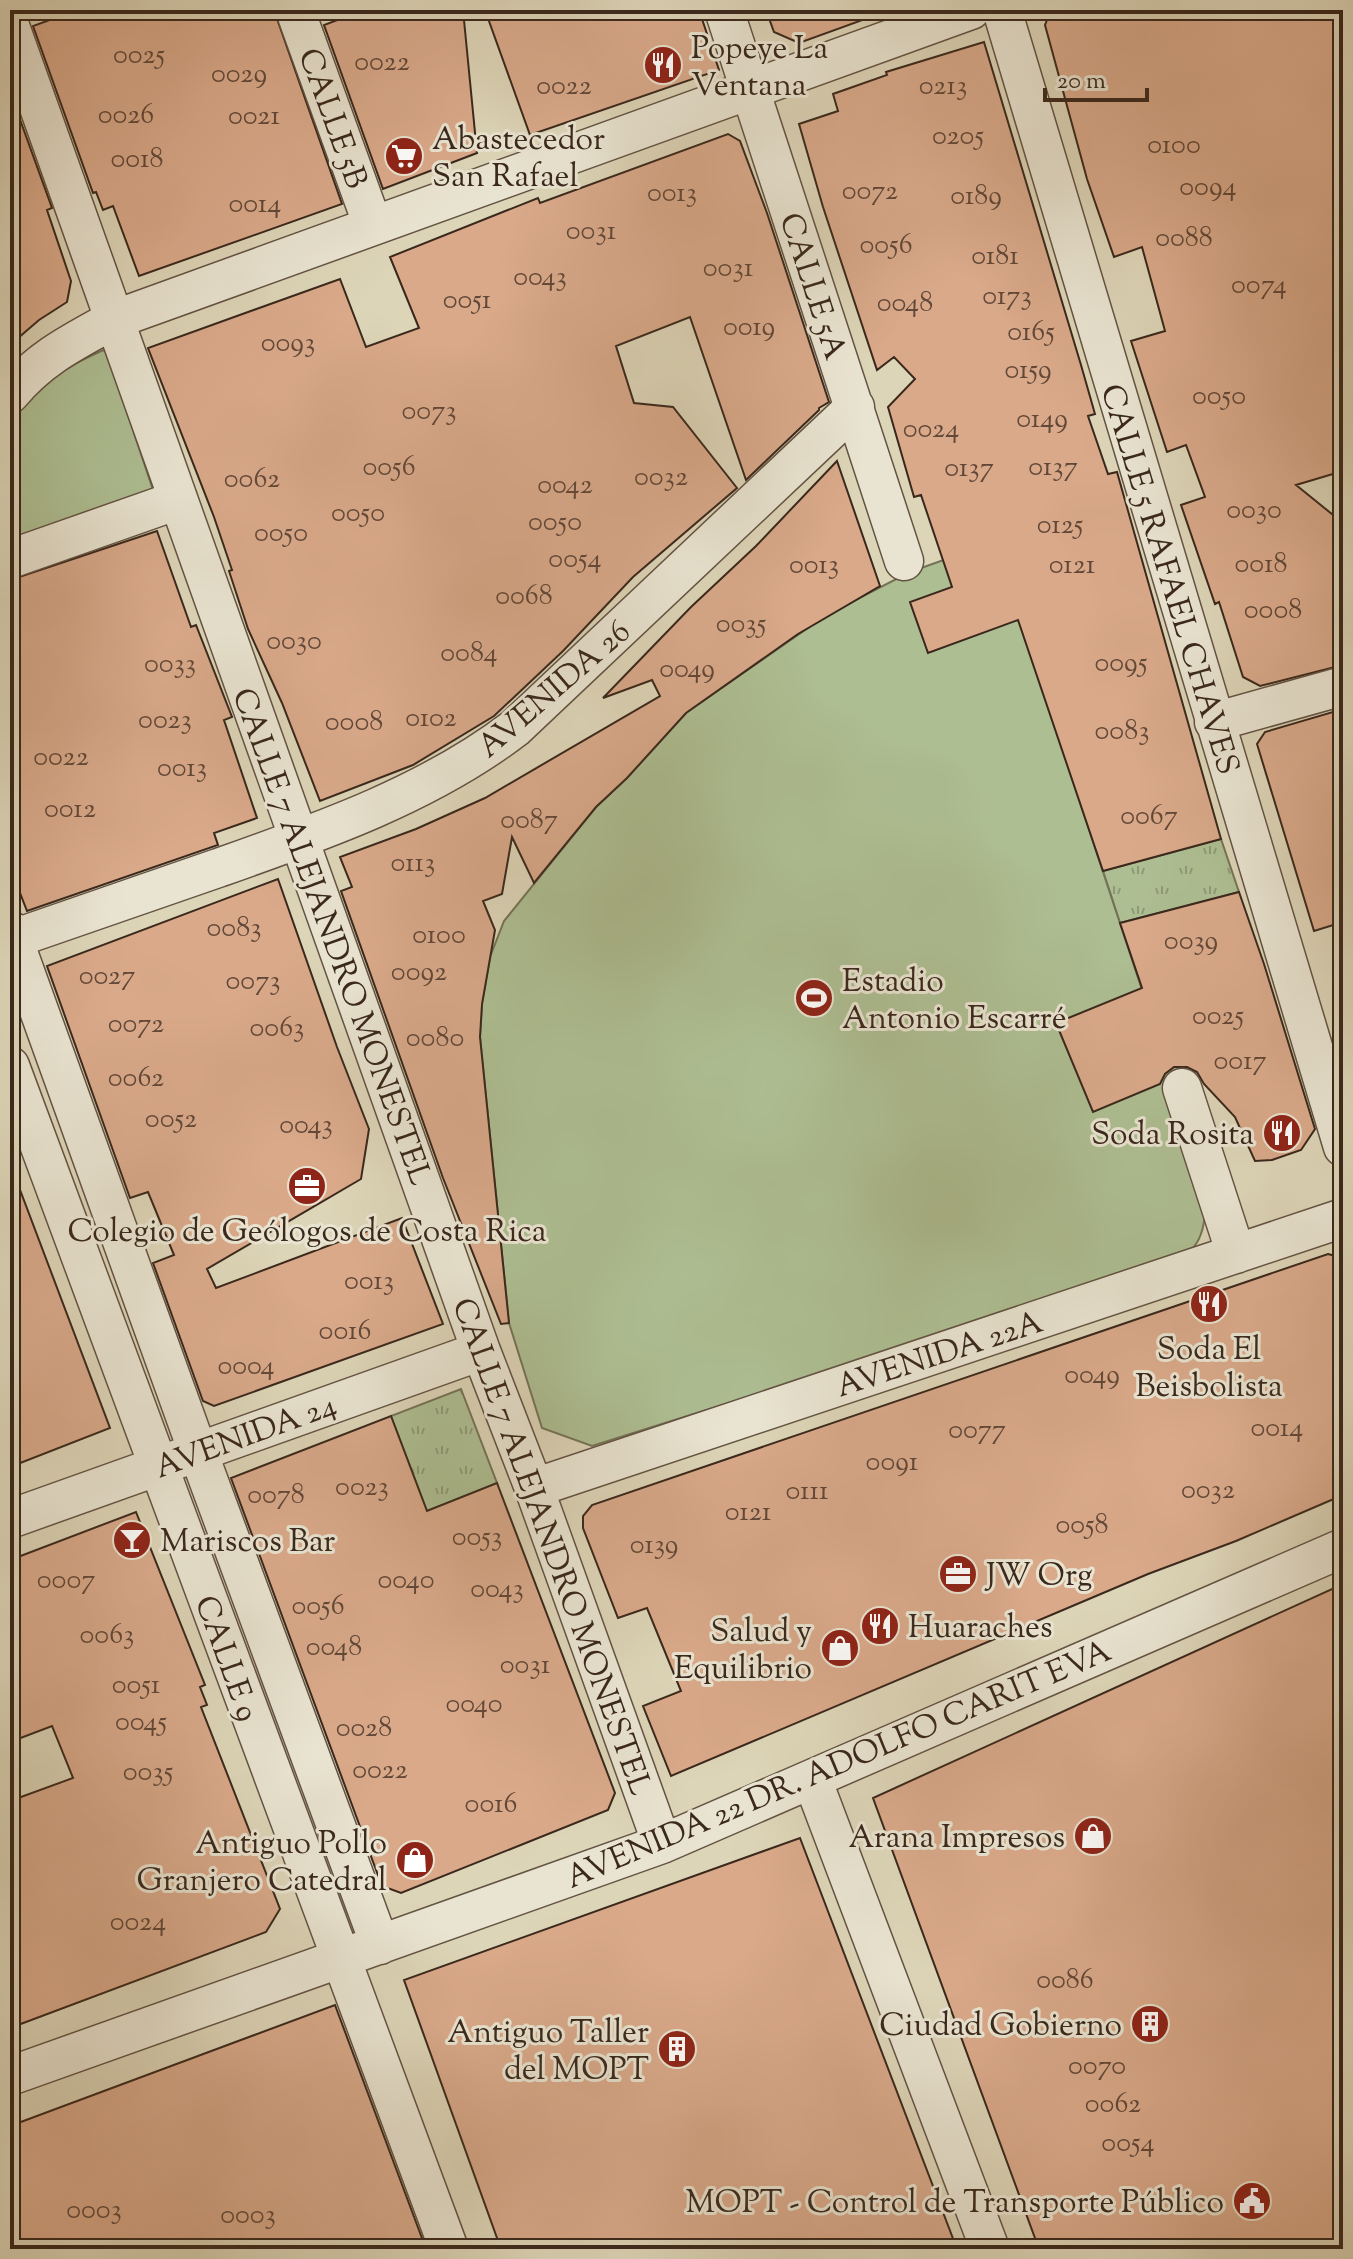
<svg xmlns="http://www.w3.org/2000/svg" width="1353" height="2259" font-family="'Sorts Mill Goudy',serif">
  <defs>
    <pattern id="grass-tufts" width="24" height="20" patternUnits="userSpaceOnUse" patternTransform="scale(2)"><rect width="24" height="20" fill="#adbe92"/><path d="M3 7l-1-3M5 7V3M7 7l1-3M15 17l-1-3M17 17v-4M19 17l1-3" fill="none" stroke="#8e9a76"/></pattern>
  </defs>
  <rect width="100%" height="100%" fill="#ddd5b8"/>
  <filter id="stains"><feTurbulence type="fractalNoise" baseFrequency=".0025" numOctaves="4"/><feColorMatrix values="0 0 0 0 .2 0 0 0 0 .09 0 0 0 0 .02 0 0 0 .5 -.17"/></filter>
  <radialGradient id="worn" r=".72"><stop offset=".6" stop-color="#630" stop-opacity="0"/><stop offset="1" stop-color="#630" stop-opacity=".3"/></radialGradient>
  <path fill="url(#grass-tufts)" stroke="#747357" stroke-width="2" d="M1221 839 1239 892 1120 923 1103 871Z
    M461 1389 497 1483 427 1511 391 1416Z"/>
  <path fill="#adbe92" stroke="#747357" stroke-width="2" d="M106 349 154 493 10 545V425C31 382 65 368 106 349Z
    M994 542 1149 1011 1200 1080 1182 1088 1205 1213C1202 1252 1186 1255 1153 1269L592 1446 542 1428 509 1323 480 1037 482 1004 490 957 504 921 596 807 627 778 686 713 828 614 910 572Z"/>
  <path fill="#d9a98a" stroke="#3a281c" stroke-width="2" d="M77 10H274L342 204 139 276 113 206 103 210 96 192 93 193 33 26Z
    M340 10H463L477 153 383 189 324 25 343 18Z
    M485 10H699L719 70 530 135Z
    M766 10H881L882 13 799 43 774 32Z
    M1051 10H1339L1343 23V471L1296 485 1343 523V665L1260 686 1243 677 1219 602 1215 604 1181 505 1205 497 1186 445 1167 452 1131 341 1165 331 1142 247 1114 257 1087 179 1045 25Z
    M984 42 1081 365 1095 414 1088 416 1108 474 1117 472 1221 839 1103 871 1018 620 928 653 910 602 952 587 921 495 914 497 888 407 915 379 894 357 877 370 823 207 799 124 838 111 833 94 887 75 886 72Z
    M10 92 52 208 47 210 71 281 67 302 39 320 10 345Z
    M728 134 740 141 767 213 829 402 819 408V410L746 480 690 317 616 346 634 403 673 407 737 488 633 577 563 651 494 716 413 765 320 801 282 703 248 629 229 571 232 570 214 517 148 348 340 279 366 347 419 328 390 257 538 198 540 203Z
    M837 461 880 586 798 634 686 713 627 778 596 807 534 883 512 837 502 894 483 901 495 930 482 1004 480 1037 509 1323 501 1324 443 1178 341 891 352 887 340 857 416 829 485 798 660 696 652 680 603 698 691 607 756 546Z
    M157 531 191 627 196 625 232 717 224 720 257 818 214 833 218 845 27 911 10 867V580Z
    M1343 709V922L1314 931 1257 744 1265 732Z
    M278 879 337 1047 369 1129 361 1179 207 1269 216 1288 402 1218 443 1324 214 1406 203 1401 153 1263 174 1255 148 1192 130 1198 47 966Z
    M1239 892 1264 964 1315 1129 1301 1150 1272 1160 1255 1161 1235 1117 1204 1084 1197 1072 1187 1067H1174L1165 1074 1160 1084 1093 1112 1056 1023 1142 988 1120 923Z
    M11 1166 110 1428 10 1467V1167Z
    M1328 1254 1343 1258V1495L1236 1541 1148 1574 671 1776 643 1706 681 1691 647 1608 618 1618 583 1528V1516L592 1505Z
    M391 1416 427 1511 497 1483 615 1793 608 1810 401 1893 382 1886 231 1478Z
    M136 1512 205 1685 200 1687 207 1705 201 1707 280 1909 266 1932 10 2028V1801L73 1778 52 1726 10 1742V1560Z
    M1343 1584V2249H1039L873 1798Z
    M800 1838 957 2249H501L404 1980Z
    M335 2005 426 2249H10V2126Z"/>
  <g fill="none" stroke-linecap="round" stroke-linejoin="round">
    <defs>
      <path id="minor" d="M295 10 373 226
        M724 10 904 561
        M1002 10 1343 1147
        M10 26 481 1351 534 1488 662 1844
        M10 394C40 358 73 342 113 320L971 10
        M10 559 178 500
        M1214 722 1343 686
        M10 930 198 1452 380 1945
        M10 940C79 916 149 892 218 868 320 832 429 794 515 728L855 407
        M10 1066 449 2249
        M1182 1088 1236 1254
        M534 1488 1343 1218
        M10 1519 481 1351
        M812 1779 990 2249
        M10 2076 662 1844 1343 1548"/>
    </defs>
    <use href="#minor" stroke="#635343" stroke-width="41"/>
    <use href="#minor" stroke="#e9e4d1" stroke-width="38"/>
  </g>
  <defs>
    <symbol id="restaurant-disc" viewBox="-11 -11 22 22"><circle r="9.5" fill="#8f2418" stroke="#e9e4d1"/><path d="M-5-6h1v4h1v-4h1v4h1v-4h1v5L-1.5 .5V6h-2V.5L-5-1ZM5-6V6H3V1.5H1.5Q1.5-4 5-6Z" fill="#fff"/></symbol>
    <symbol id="supermarket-disc" viewBox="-11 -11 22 22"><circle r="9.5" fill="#8f2418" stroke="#e9e4d1"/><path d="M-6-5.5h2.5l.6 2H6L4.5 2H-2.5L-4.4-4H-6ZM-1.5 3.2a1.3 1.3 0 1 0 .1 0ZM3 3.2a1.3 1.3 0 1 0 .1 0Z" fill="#fff"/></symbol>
    <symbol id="stadium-disc" viewBox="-11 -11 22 22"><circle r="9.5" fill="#8f2418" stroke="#e9e4d1"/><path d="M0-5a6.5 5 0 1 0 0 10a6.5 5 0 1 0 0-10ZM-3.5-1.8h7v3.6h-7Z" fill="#fff"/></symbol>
    <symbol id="office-disc" viewBox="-11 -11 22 22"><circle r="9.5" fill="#8f2418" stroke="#e9e4d1"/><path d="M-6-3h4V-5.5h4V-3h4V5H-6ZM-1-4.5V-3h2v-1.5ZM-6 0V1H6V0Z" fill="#fff"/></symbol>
    <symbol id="bar-disc" viewBox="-11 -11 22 22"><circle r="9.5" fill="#8f2418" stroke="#e9e4d1"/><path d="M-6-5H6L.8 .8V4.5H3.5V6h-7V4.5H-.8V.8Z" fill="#fff"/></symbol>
    <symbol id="shop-disc" viewBox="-11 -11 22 22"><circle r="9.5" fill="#8f2418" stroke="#e9e4d1"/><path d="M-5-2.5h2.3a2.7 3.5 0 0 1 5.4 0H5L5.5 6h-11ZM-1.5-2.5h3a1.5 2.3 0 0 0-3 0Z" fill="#fff"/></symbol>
    <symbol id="building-disc" viewBox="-11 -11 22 22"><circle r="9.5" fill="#8f2418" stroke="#e9e4d1"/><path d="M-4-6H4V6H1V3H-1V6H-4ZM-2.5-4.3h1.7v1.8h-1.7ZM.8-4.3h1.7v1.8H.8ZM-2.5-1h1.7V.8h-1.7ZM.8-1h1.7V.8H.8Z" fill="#fff"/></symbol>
    <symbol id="civic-disc" viewBox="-11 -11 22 22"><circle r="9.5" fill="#8f2418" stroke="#e9e4d1"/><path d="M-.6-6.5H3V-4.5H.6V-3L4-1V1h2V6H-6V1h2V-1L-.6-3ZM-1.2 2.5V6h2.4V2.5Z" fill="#fff"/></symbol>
  </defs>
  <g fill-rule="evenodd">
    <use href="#restaurant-disc" x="641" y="43" width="44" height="44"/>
    <use href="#supermarket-disc" x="382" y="134" width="44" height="44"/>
    <use href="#stadium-disc" x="792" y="976" width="44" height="44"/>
    <use href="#restaurant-disc" x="1260" y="1111" width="44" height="44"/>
    <use href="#office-disc" x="285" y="1164" width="44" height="44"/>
    <use href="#restaurant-disc" x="1187" y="1282" width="44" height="44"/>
    <use href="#bar-disc" x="110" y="1518" width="44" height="44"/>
    <use href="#office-disc" x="936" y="1552" width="44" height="44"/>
    <use href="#restaurant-disc" x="858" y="1604" width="44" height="44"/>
    <use href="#shop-disc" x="818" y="1626" width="44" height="44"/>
    <use href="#shop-disc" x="1071" y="1814" width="44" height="44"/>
    <use href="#shop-disc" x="393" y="1838" width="44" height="44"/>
    <use href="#building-disc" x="1128" y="2002" width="44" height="44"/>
    <use href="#building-disc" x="655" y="2027" width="44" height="44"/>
    <use href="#civic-disc" x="1230" y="2179" width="44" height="44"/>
  </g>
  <g text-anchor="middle" stroke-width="6" stroke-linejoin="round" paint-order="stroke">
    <g font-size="28" fill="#624838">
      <text x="139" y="63">0025</text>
      <text x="382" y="70">0022</text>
      <text x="239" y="82">0029</text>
      <text x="564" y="94">0022</text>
      <text x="943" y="94">0213</text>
      <text x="126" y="123">0026</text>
      <text x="254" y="124">0021</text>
      <text x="958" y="144">0205</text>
      <text x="1174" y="153">0100</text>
      <text x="137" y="167">0018</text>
      <text x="1208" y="195">0094</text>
      <text x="870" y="199">0072</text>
      <text x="672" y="201">0013</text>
      <text x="976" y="204">0189</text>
      <text x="255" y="212">0014</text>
      <text x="591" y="239">0031</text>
      <text x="1184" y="246">0088</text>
      <text x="886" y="253">0056</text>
      <text x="995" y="264">0181</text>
      <text x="728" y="276">0031</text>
      <text x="540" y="285">0043</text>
      <text x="1259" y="293">0074</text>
      <text x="1007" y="304">0173</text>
      <text x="467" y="308">0051</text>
      <text x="905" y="311">0048</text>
      <text x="749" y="335">0019</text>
      <text x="1031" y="340">0165</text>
      <text x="288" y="351">0093</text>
      <text x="1028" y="378">0159</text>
      <text x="1219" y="404">0050</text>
      <text x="429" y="419">0073</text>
      <text x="1042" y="427">0149</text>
      <text x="931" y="437">0024</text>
      <text x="389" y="475">0056</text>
      <text x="1053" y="475">0137</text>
      <text x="969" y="476">0137</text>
      <text x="661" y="485">0032</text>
      <text x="252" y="487">0062</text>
      <text x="565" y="493">0042</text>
      <text x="1254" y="518">0030</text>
      <text x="358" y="521">0050</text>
      <text x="555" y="530">0050</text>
      <text x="1060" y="533">0125</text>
      <text x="281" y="541">0050</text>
      <text x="575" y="567">0054</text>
      <text x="1261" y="572">0018</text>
      <text x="814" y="573">0013</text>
      <text x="1072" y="573">0121</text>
      <text x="524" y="604">0068</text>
      <text x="1273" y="618">0008</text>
      <text x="741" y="632">0035</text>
      <text x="294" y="649">0030</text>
      <text x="469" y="661">0084</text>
      <text x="1121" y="671">0095</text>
      <text x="170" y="672">0033</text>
      <text x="687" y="677">0049</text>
      <text x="431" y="726">0102</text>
      <text x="165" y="728">0023</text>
      <text x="354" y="730">0008</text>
      <text x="1122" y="739">0083</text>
      <text x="61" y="765">0022</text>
      <text x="182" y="776">0013</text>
      <text x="70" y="817">0012</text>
      <text x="1149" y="824">0067</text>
      <text x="529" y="828">0087</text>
      <text x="413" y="871">0113</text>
      <text x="234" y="936">0083</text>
      <text x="439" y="943">0100</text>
      <text x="1191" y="949">0039</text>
      <text x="419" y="980">0092</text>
      <text x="107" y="984">0027</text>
      <text x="253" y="989">0073</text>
      <text x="1218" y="1024">0025</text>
      <text x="136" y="1032">0072</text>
      <text x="277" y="1036">0063</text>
      <text x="435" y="1046">0080</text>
      <text x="1240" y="1069">0017</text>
      <text x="136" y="1086">0062</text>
      <text x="171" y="1127">0052</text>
      <text x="306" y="1133">0043</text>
      <text x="369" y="1289">0013</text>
      <text x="345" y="1339">0016</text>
      <text x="246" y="1374">0004</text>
      <text x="1092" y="1383">0049</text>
      <text x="1277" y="1436">0014</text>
      <text x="977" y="1438">0077</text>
      <text x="892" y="1470">0091</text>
      <text x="362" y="1495">0023</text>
      <text x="1208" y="1498">0032</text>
      <text x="807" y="1499">0111</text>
      <text x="276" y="1503">0078</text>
      <text x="748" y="1520">0121</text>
      <text x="1082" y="1533">0058</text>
      <text x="477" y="1545">0053</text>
      <text x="654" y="1553">0139</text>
      <text x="66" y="1588">0007</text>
      <text x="406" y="1588">0040</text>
      <text x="497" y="1597">0043</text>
      <text x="318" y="1614">0056</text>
      <text x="107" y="1643">0063</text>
      <text x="334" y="1655">0048</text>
      <text x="525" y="1673">0031</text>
      <text x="136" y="1693">0051</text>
      <text x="474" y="1712">0040</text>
      <text x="141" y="1730">0045</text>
      <text x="364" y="1736">0028</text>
      <text x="380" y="1778">0022</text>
      <text x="148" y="1780">0035</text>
      <text x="491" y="1812">0016</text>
      <text x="138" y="1930">0024</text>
      <text x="1065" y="1988">0086</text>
      <text x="1097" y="2074">0070</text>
      <text x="1113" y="2112">0062</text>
      <text x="1128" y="2151">0054</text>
      <text x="94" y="2218">0003</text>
      <text x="248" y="2223">0003</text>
    </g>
    <g font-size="32" fill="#3a281c" stroke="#e9e4d1" text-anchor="end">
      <text x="691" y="58" text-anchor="start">Popeye La<tspan x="691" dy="37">Ventana</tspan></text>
      <text x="432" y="149" text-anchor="start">Abastecedor<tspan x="432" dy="37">San Rafael</tspan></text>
      <text x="842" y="991" text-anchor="start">Estadio<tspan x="842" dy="37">Antonio Escarré</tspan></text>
      <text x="1254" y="1144">Soda Rosita</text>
      <text x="307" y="1241" text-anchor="middle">Colegio de Geólogos de Costa Rica</text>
      <text x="1209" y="1359" text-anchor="middle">Soda El<tspan x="1209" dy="37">Beisbolista</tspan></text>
      <text x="160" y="1551" text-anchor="start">Mariscos Bar</text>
      <text x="986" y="1585" text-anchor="start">JW Org</text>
      <text x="908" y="1637" text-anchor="start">Huaraches</text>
      <text x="812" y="1641">Salud y<tspan x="812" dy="37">Equilibrio</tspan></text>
      <text x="1065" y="1847">Arana Impresos</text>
      <text x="387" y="1853">Antiguo Pollo<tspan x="387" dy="37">Granjero Catedral</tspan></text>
      <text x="1122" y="2035">Ciudad Gobierno</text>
      <text x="649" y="2042">Antiguo Taller<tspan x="649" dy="37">del MOPT</tspan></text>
      <text x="1224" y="2212">MOPT - Control de Transporte Público</text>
    </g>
    <g font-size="32" fill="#3a281c" stroke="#e9e4d1">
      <text transform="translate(334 118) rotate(70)" y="11">CALLE 5B</text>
      <text transform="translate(814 286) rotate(72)" y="11">CALLE 5A</text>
      <text transform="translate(1171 579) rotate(73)" y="11">CALLE 5 RAFAEL CHAVES</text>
      <text transform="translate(553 688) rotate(-41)" y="11">AVENIDA 26</text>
      <text transform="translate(333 936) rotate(70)" y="11">CALLE 7 ALEJANDRO MONESTEL</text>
      <text transform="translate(939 1353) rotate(-18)" y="11">AVENIDA 22A</text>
      <text transform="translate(245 1435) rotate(-20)" y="11">AVENIDA 24</text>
      <text transform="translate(553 1546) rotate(70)" y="11">CALLE 7 ALEJANDRO MONESTEL</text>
      <text transform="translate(228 1658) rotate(70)" y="11">CALLE 9</text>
      <text transform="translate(838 1763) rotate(-23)" y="11">AVENIDA 22 DR. ADOLFO CARIT EVA</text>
    </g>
  </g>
  <rect width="1353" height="2259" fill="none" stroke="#ddd5b8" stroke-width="40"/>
  <rect x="12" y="12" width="1329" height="2235" fill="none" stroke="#3a281c" stroke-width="4"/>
  <rect x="20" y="20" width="1313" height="2219" fill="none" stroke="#3a281c" stroke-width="2"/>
  <path d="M1045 88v12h102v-12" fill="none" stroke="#3a281c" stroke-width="4"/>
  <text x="1057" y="88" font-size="24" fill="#3a281c" stroke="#e9e4d1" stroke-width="6" paint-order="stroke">20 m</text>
  <rect width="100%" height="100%" filter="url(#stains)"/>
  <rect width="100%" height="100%" fill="url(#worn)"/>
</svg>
